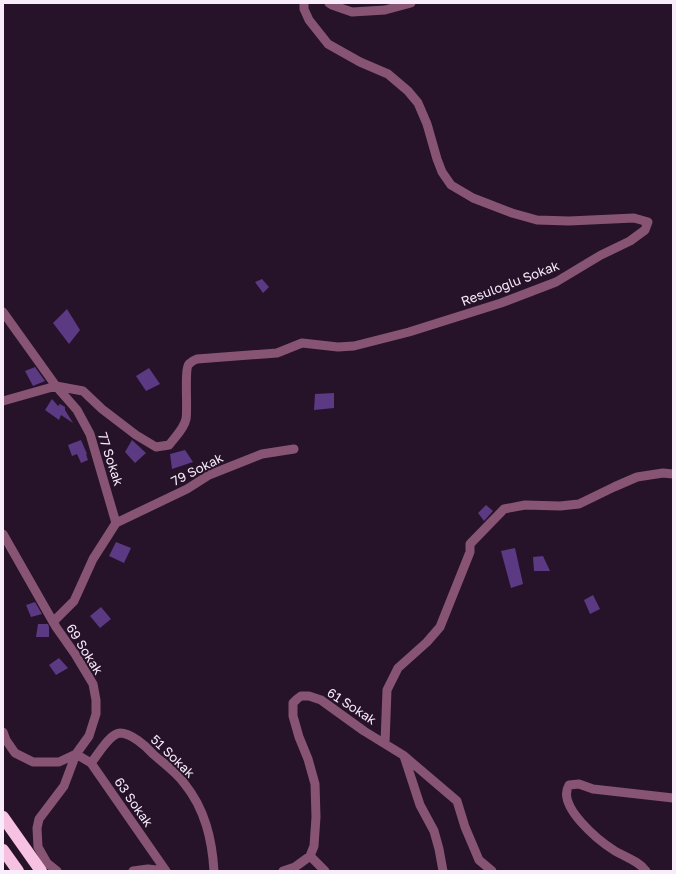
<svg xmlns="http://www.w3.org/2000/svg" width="676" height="874" font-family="'Golos Text',sans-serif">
  <rect width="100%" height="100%" fill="#261329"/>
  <path fill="#5c3983" d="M262 279 269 287 263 293 255 282Z
    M67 309 80 330 69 344 53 323Z
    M35 367 45 381 33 386 25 371Z
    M149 368 160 384 146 391 136 376Z
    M334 393V408L314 410 315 394Z
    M52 399 58 406 60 404 65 407V410L73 423 61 415 59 420 45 410Z
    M81 440 87 454H86L88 460 81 463 77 454 72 456 68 445Z
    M132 440 146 453 135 463 125 452Z
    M185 450 193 462 172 469 170 454Z
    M486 505 493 511 484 521 478 513Z
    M116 542 131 548 124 563 109 556Z
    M515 548 523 584 511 588 501 551Z
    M543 556 550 571H534L533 557Z
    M593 595 600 609 590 614 584 600Z
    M35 602 42 614 31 617 26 605Z
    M101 607 111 619 100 628 90 616Z
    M38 624H48L49 627V637H36Z
    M59 658 68 668 56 675 49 665Z"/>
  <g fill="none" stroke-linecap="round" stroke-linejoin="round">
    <path stroke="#885474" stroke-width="9" d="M329 3 332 5 352 12 385 10 411 3
      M3 312 56 386 77 410 90 434 116 523 93 559 74 601 53 622
      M3 401 56 386 83 391 102 409 136 435 156 447 169 445C175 437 184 429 186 419 188 409 184 369 189 364 191 362 194 360 197 359L277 353 302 343 338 347 354 346 409 332 501 303 556 282 601 255 630 241 645 230 648 222 634 218 569 221 537 220 512 213 473 198 451 185 442 172 437 159 427 124 418 103 408 91 388 74 360 62 328 44 309 20 304 9V3
      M116 523 187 489 209 475 262 454 294 449
      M3 534 56 627 75 654 93 684 96 700V714L89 736 76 754 64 786 39 819 37 828 38 847 47 863 57 871
      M3 732 6 740 15 753 33 762H59L76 754 91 763 166 871
      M385 743 387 690 398 668 427 642 440 627 470 552V544L504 509 525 505 560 506 579 504 614 487 637 477 663 473 673 474
      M404 756 420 805 434 831 439 849 443 871
      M91 763C98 755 109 734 120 733 131 733 146 746 153 754 163 763 176 772 184 783 205 809 212 839 214 871
      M310 856 325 871
      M133 871 148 869 166 871
      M283 871 295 867 306 859 310 856 314 846 316 817 315 784 308 759 299 737 293 716V703L297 699 301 696H309L321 700 364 731 403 755 457 801 465 827 479 860 492 871
      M646 871C639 861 625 857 615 851 599 841 556 806 569 785L579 784 593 789 673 798"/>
    <path stroke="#f7c2e1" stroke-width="12" d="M3 817 41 871
      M3 850 18 871"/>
  </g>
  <g text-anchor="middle" stroke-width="4" stroke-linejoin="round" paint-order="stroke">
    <g font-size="13" fill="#f8ebfa" stroke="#261329">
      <text transform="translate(510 283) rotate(-21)" y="5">Resuloğlu Sokak</text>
      <text transform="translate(111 459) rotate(72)" y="5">77 Sokak</text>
      <text transform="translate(197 469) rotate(-27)" y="5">79 Sokak</text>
      <text transform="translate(85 649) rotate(58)" y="5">69 Sokak</text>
      <text transform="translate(352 706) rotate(33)" y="5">61 Sokak</text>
      <text transform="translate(173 756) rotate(44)" y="5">51 Sokak</text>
      <text transform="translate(134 802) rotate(55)" y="5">63 Sokak</text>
    </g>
  </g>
  <rect width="676" height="874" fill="none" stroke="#f8ebfa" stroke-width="8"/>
</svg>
